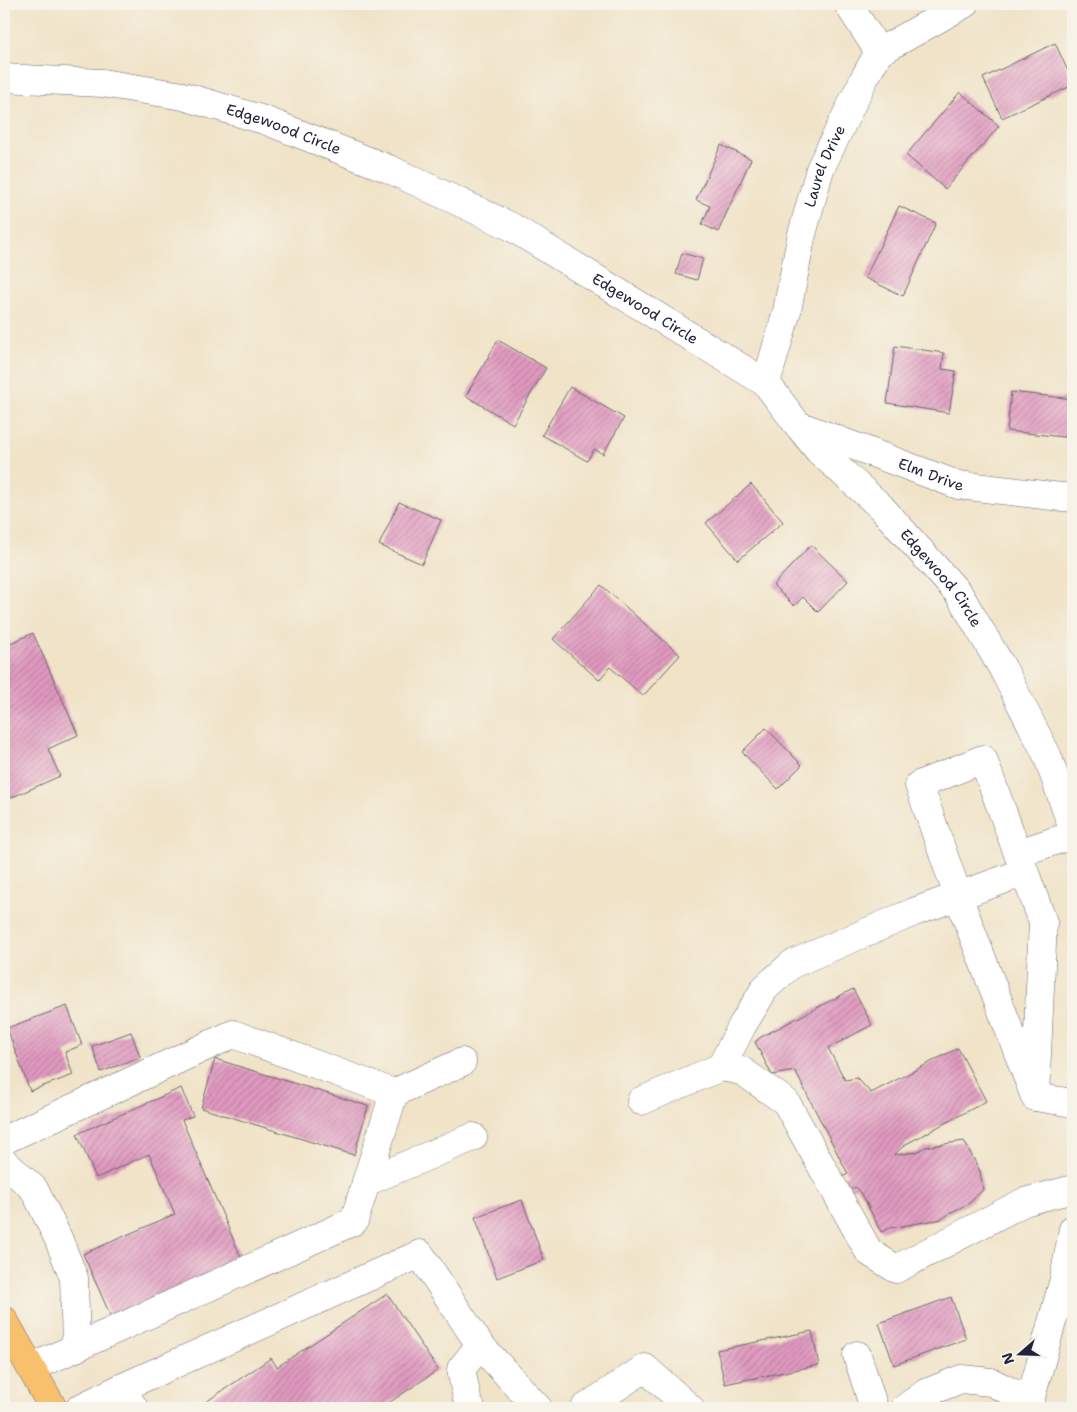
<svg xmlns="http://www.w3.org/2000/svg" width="1077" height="1412" font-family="'Shantell Sans',sans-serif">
  <defs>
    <pattern id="building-hatch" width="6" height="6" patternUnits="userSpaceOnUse" patternTransform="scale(1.25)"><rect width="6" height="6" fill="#e19ac0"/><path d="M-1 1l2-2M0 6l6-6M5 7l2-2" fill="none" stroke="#b67d9d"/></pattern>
  </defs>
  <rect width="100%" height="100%" fill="#f7f3e8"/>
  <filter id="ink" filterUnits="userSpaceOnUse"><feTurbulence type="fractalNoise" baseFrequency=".02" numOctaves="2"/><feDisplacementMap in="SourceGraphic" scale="10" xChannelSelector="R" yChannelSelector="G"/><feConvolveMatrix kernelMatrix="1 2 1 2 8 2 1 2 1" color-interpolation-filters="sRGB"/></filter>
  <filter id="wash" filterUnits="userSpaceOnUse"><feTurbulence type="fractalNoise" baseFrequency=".0096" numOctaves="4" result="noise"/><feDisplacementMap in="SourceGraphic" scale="20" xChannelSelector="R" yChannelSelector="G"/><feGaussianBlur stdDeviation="1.12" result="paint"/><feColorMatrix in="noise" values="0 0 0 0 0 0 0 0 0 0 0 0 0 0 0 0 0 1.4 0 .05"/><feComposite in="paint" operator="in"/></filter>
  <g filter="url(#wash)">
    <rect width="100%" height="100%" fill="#f0e3c8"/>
    <g id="blocks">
      <path fill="url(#building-hatch)" d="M1055 43 1073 82V85L1002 118 983 78Z
        M960 92 999 126 945 189 906 155Z
        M721 145 751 159 718 232 702 224 710 206 696 200Z
        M899 206 936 223 903 296 865 278Z
        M682 253 703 259 697 280 676 274Z
        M498 340 546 368 513 424 466 396Z
        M895 346 944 353 942 369 956 371 949 413 887 403Z
        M570 387 624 418 603 454 594 449 587 461 542 435Z
        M1011 392 1073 399V438L1007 431Z
        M751 484 783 522 738 560 706 523Z
        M399 502 441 520 422 564 379 545Z
        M811 545 848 581 818 612 803 597 794 606 773 585Z
        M601 585 680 655 643 696 610 667 599 680 553 639Z
        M33 633 78 735 48 749 60 776 6 800 4 795V646Z
        M766 728 802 765 778 789 742 752Z
        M853 989 872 1025 828 1048 845 1080 857 1078 871 1093 958 1048 986 1101 981 1104 906 1144 894 1155 917 1152 925 1147 964 1141 980 1171 983 1190 969 1203 950 1213 942 1219 890 1228 881 1232 862 1194 856 1187 841 1193 834 1181 848 1174 795 1071 772 1075 755 1042 761 1037Z
        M67 1006 82 1045 65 1052 73 1075 30 1091 7 1028Z
        M131 1032 140 1057 101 1072 92 1046Z
        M215 1059 368 1106 354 1155 201 1108Z
        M181 1088 193 1116 182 1120 243 1262 112 1319 83 1254 175 1214 149 1154 96 1178 77 1134Z
        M522 1200 544 1260 497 1278 475 1217Z
        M387 1294 438 1370 381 1408H197L271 1358 277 1367Z
        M951 1297 966 1339 894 1365 879 1323Z
        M812 1331 819 1365 725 1384 717 1350Z"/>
    </g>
  </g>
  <g filter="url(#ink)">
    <use href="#blocks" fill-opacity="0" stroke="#6a666c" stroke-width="1"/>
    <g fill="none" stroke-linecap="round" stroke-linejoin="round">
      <defs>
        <g id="minor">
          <path d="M848 4 879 52"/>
          <path id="s1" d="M4 78 102 83 183 96 264 120 389 169 510 226 766 383 797 424 819 451 881 507 959 594 1003 669 1047 755 1073 829"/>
          <path id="s2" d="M766 383 787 311 801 238 820 169 865 77 879 52 964 4"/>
          <path id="s3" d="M798 425 958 485 1061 497H1073"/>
          <path d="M1018 853 1073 835"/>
          <path d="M721 1067 742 1026 765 988 792 964 914 912 958 896 919 785 983 759 1043 922 1035 1097 958 896 1025 872"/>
          <path d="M394 1093 462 1062"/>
          <path d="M1035 1097 1073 1103"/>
          <path d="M641 1101 721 1067 742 1071 786 1102 869 1252 896 1269 1024 1202 1073 1189"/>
          <path d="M4 1140 233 1034 394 1093 354 1221 31 1368"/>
          <path d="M4 1162 34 1189 58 1238 74 1278 76 1348"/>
          <path d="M366 1182 473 1137"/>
          <path d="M480 1345 538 1408"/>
          <path d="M857 1355 874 1408"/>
          <path d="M121 1388 420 1254 480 1345 461 1369 468 1404 471 1408"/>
          <path d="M80 1408 121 1388 134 1408"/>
          <path d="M585 1408 645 1368 690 1408"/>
          <path d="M905 1408 926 1393 961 1379 991 1382 1030 1401"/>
          <path d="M1028 1408 1064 1279 1073 1229"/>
        </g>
        <path id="major" d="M4 1320 53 1408"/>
      </defs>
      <use href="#minor" stroke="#6a666c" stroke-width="29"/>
      <use href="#major" stroke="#6a666c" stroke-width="29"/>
      <use href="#minor" stroke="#fff" stroke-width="28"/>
      <use href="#major" stroke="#f7c06c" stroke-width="28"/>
    </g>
  </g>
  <g text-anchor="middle" stroke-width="5" stroke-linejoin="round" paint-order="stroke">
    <g font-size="15" fill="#22223b" stroke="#f7f3e8">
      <text dy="5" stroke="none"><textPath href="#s1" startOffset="286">Edgewood Circle</textPath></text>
      <text dy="5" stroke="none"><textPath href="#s2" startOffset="225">Laurel Drive</textPath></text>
      <text dy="5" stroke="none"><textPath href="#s1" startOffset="691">Edgewood Circle</textPath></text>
      <text dy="5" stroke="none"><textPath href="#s3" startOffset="142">Elm Drive</textPath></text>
      <text dy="5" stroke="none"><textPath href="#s1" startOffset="1096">Edgewood Circle</textPath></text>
    </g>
  </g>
  <rect width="1077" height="1412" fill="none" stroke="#f7f3e8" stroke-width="20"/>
  <g transform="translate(1020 1354) rotate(250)" stroke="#f7f3e8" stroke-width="4" paint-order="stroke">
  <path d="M0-4L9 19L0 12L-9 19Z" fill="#22223b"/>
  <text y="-8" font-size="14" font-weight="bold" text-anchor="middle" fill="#22223b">N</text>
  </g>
</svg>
